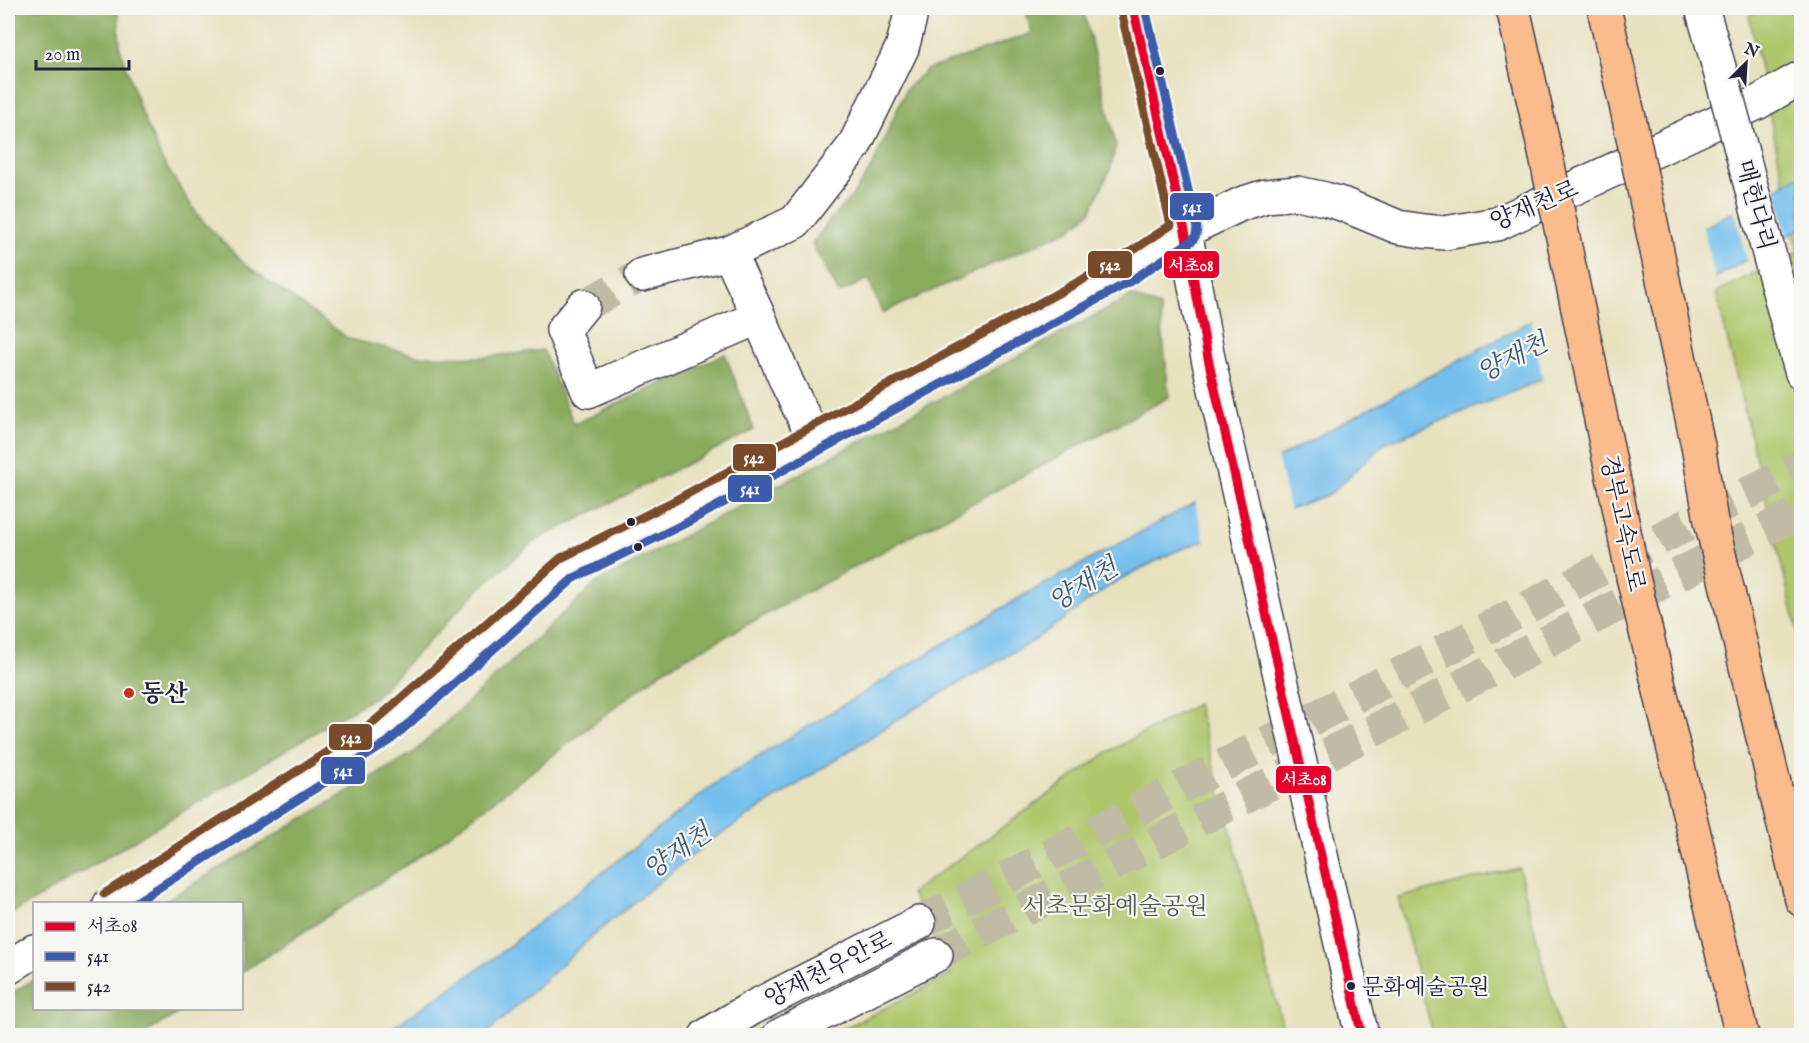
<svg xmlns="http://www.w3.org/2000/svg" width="1809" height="1043" font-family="'IM FELL English','Noto Serif KR',serif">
  <rect width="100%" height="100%" fill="#f6f6f2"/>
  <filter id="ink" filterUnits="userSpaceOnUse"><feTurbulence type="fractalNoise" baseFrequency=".0167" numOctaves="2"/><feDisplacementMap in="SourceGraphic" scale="12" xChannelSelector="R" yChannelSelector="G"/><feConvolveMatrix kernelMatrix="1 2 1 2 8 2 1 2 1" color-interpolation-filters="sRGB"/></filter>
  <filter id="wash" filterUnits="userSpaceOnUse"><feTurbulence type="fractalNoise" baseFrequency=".008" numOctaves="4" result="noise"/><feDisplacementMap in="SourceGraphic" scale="24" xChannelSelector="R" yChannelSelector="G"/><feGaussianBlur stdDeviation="1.35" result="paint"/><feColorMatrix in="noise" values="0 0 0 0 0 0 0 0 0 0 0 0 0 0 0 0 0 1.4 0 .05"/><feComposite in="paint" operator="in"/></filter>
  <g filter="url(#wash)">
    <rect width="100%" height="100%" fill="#e7e1be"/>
    <path fill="#afc66b" stroke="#687453" stroke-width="1.5" d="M1767 8H1801V646L1716 292 1798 252 1749 15Z
      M1197 704 1285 1035 829 1036 952 974 911 893 1108 752Z
      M1519 868 1561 1035H1433L1398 898Z"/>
    <path fill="#8bab5f" stroke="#56664d" stroke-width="1.5" d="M8 8H118L120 48 139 106 162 160 199 217 245 264 349 339 421 356 486 357 543 350 574 424 725 354 754 430 533 542 476 592 376 696 8 916Z
      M1025 8H1083L1116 144 1110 170 1091 211 1071 229 882 313 869 279 839 293 812 244 831 218 853 195 872 167 906 89 926 70 1032 33Z
      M1131 296 1160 307 1169 397 665 669 431 849 242 972V904L161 903 413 753 596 583Z
      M34 979V1008L185 1009 143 1035H8V996Z"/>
    <path fill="#75bfed" stroke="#4c7094" stroke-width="1.5" d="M1801 175V228L1532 384 1384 444 1330 494 1176 551 1115 582 1033 641 914 709 710 841 597 932 485 1035 380 1036 490 961 720 780 1017 599Z"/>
    <path fill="#e7e1be" d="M1775 186 1788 239 1747 262 1734 208Z
      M1703 225 1716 281 1543 381 1531 318Z
      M1277 455 1290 512 1205 544 1195 500Z"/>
  </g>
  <g filter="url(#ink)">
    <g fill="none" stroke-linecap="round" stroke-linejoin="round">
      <path stroke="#c0bba4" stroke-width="33" stroke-dasharray="33 16" stroke-linecap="butt" d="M583 306 642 275
        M919 923 1802 465
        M936 955 1802 511"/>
      <defs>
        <path id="minor" d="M1133 8 1185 231 1208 358 1362 1036
          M1702 8 1722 78
          M642 275 729 253
          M583 306 563 330 588 391 759 317 787 383 814 438
          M759 317 729 253 795 222 854 146 902 48 910 18 909 8
          M1790 332 1802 373
          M110 904 381 732 567 568 680 512 1123 271 1185 231 1241 204 1266 196 1297 193 1325 199 1342 204 1398 227 1423 231 1445 233 1497 224 1757 103 1802 77
          M8 968 34 951
          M706 1036 752 1008 919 923
          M779 1036 936 955"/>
        <path id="highway" d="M1513 8 1547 161
          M1604 8 1629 118
          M1698 446 1711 521 1802 900
          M1615 486 1633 577 1742 1036"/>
      </defs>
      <use href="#minor" stroke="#403f4f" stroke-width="36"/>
      <use href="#highway" stroke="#403f4f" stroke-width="36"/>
      <use href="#minor" stroke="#fff" stroke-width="33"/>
      <use href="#highway" stroke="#fbbb8c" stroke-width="33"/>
      <defs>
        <path id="minor-bridge" d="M1722 78 1790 332"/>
        <path id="highway-bridge" d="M1629 118 1698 446
          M1547 161 1615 486"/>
      </defs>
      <use href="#minor-bridge" stroke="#403f4f" stroke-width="36" stroke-linecap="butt"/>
      <use href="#highway-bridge" stroke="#403f4f" stroke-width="36" stroke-linecap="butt"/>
      <use href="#minor-bridge" stroke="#fff" stroke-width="33"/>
      <use href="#highway-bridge" stroke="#fbbb8c" stroke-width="33"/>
      <defs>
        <path id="bus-1" d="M1133 8 1185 231 1208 358 1362 1036"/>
        <path id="bus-2" d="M133 904 388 742 574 578 686 523 1129 282 1193 240 1196 235 1197 228 1145 8"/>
        <path id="bus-3" d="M104 894 374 722 561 558 674 501 1117 261 1171 225 1121 11"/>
      </defs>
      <use href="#bus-1" stroke="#f6f6f2" stroke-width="14"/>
      <use href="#bus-2" stroke="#f6f6f2" stroke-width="14"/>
      <use href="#bus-3" stroke="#f6f6f2" stroke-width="14"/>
      <use href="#bus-1" stroke="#e4002b" stroke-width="9"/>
      <use href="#bus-2" stroke="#3d5bab" stroke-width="9"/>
      <use href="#bus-3" stroke="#7a4b2a" stroke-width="9"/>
    </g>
  </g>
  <g fill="#22223b" stroke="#f6f6f2" stroke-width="2">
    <circle cx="1160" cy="71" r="5"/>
    <circle cx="631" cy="522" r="5"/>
    <circle cx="638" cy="547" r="5"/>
    <circle cx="1351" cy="986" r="5"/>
  </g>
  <circle fill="#c8321e" stroke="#f6f6f2" stroke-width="2" cx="129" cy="693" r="6"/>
  <g text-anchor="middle" stroke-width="4.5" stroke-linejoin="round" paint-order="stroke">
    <g font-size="22" fill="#22223b" stroke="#f6f6f2" text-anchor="start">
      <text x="1362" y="994">문화예술공원</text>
    </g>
    <g font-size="24" fill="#22223b" stroke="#f6f6f2">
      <text transform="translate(1534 205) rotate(-23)" y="8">양재천로</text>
      <text transform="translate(1756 205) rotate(75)" y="8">매헌다리</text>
      <text transform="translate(1623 523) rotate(78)" y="8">경부고속도로</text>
      <text transform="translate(828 969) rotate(-27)" y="8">양재천우안로</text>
    </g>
    <g font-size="24" font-weight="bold" fill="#22223b" stroke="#f6f6f2" text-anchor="start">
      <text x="141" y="701">동산</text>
    </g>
    <g font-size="24" fill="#535b4c" stroke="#f6f6f2">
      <text x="1115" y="914">서초문화예술공원</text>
    </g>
    <g font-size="26" font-style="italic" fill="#3f5979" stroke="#f6f6f2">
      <text transform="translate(1512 357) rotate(-27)" y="9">양재천</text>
      <text transform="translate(1083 584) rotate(-32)" y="9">양재천</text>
      <text transform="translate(677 851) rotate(-35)" y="9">양재천</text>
    </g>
  </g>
  <g stroke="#f6f6f2" stroke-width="2">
    <rect x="1169" y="192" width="46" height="29" rx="6" fill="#3d5bab"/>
    <rect x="1087" y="250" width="46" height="29" rx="6" fill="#7a4b2a"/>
    <rect x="1163" y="250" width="57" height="29" rx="6" fill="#e4002b"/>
    <rect x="732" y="443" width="45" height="29" rx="6" fill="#7a4b2a"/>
    <rect x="727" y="474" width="46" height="29" rx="6" fill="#3d5bab"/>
    <rect x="328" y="723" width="45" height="28" rx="6" fill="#7a4b2a"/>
    <rect x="320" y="756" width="46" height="29" rx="6" fill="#3d5bab"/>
    <rect x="1275" y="765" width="57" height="29" rx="6" fill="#e4002b"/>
  </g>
  <g font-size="16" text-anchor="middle" font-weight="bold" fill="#fff">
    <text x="1192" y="212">541</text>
    <text x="1110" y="270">542</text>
    <text x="1191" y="271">서초08</text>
    <text x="754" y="463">542</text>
    <text x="750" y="494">541</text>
    <text x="351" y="743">542</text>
    <text x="343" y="776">541</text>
    <text x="1304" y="785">서초08</text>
  </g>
  <rect width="1809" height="1043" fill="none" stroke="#f6f6f2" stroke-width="30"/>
  <rect x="33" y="902" width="210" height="108" fill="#f6f6f2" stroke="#a1a1a9" stroke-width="1.5"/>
  <rect x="45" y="922" width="30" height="9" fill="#e4002b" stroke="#a1a1a9" stroke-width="1.5"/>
  <text x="87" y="932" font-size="18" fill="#22223b">서초08</text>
  <rect x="45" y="952" width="30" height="9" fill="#3d5bab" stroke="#a1a1a9" stroke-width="1.5"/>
  <text x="87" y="962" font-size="18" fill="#22223b">541</text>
  <rect x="45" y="982" width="30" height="9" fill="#7a4b2a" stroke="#a1a1a9" stroke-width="1.5"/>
  <text x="87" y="992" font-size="18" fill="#22223b">542</text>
  <g transform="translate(1746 63) rotate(24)" stroke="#f6f6f2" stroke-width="4.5" paint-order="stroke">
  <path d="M0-4.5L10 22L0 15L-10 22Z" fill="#22223b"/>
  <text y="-9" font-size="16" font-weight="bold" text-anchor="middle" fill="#22223b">N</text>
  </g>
  <path d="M36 60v9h93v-9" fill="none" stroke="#22223b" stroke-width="3"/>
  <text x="45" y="60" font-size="18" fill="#22223b" stroke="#f6f6f2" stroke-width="4.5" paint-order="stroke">20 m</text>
</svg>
